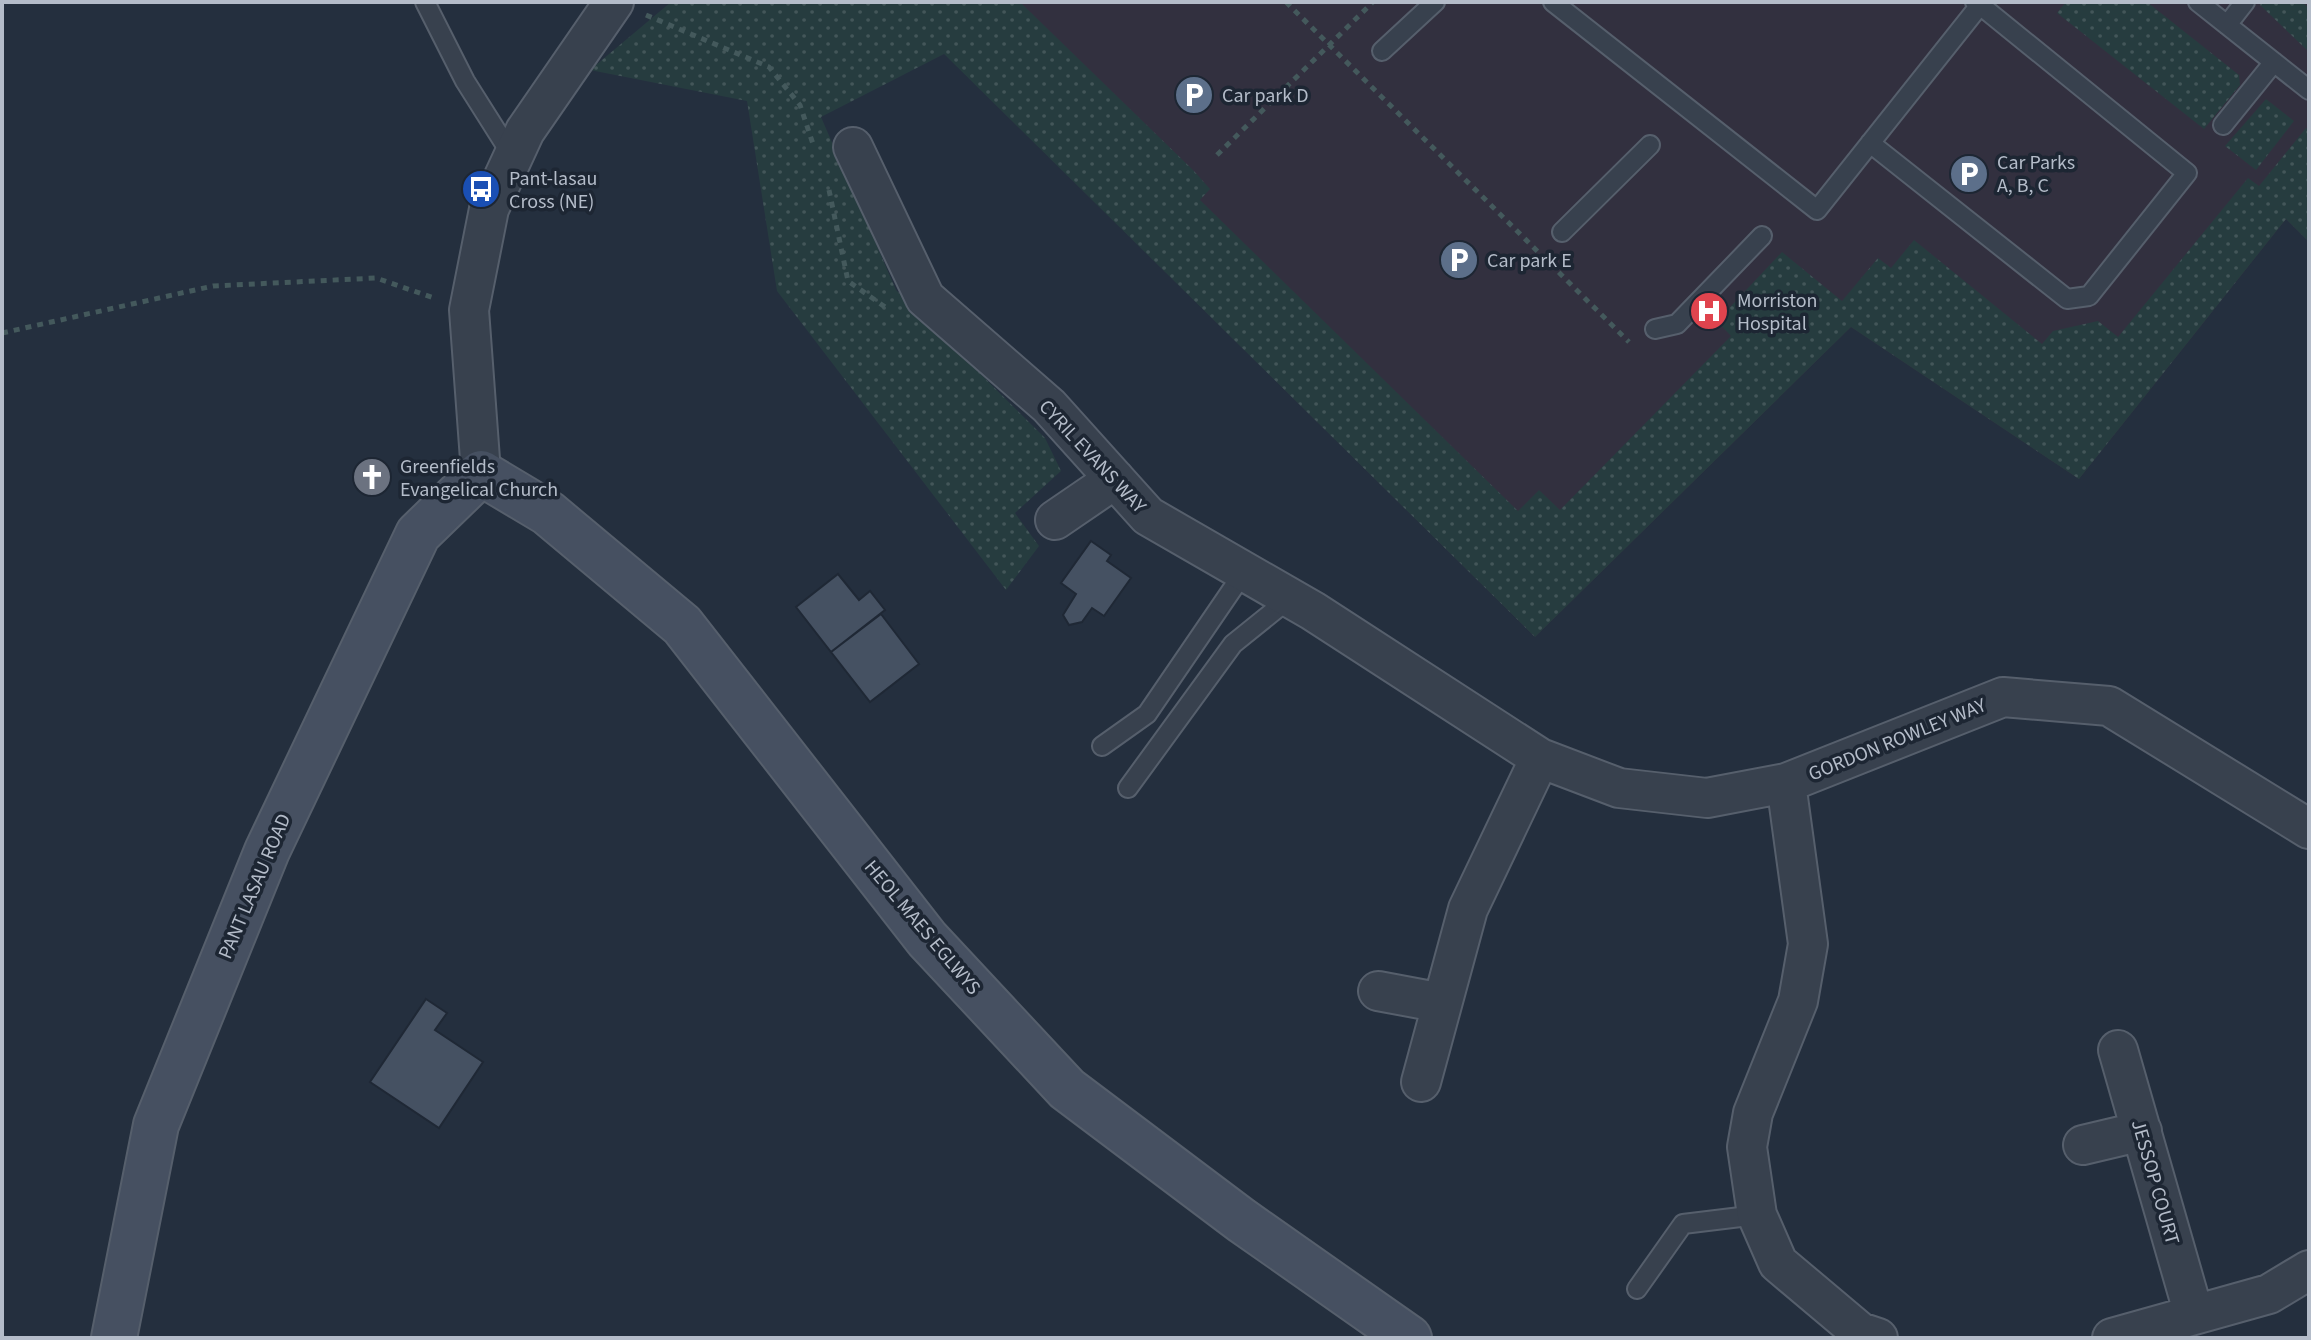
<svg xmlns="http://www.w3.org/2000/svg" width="2311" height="1340" font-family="'Source Sans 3',sans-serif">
  <defs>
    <pattern id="grass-dots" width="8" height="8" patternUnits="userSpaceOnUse" patternTransform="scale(2)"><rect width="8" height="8" fill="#263c3f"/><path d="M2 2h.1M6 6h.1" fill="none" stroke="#435659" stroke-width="1.8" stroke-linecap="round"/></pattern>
  </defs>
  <rect width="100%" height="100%" fill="#242f3e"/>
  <path fill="#32303f" d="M892 2H2309V242L2286 219 2079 479 1851 327 1535 637Z"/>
  <path fill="url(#grass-dots)" d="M671 2H1020L1194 171 1210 189 1200 200 1518 511 1539 490 1560 510 1731 336 1717 321 1782 252 1842 301 1878 258 1891 268 1914 240 2042 344 2053 331 2098 321 2118 337 2248 178 2259 186 2306 128 2309 131V242L2286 219 2079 479 1851 327 1535 637 944 54 821 117 896 290 1045 438 1061 471 1015 513 1039 546 1006 590 777 291 747 101 590 70Z
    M2066 2H2147L2239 75 2240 85 2204 129 2057 13Z
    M2262 2H2302L2309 8V52L2260 5Z
    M2266 99 2294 121 2256 170 2225 146Z"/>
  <path fill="#455162" stroke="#1f2835" stroke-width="2" d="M1091 541 1111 555 1107 561 1131 578 1104 616 1092 608 1082 622 1069 625 1063 615 1076 594 1061 583Z
    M838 574 859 600 870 591 885 610 831 652 796 607Z
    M881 614 919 664 870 702 831 652Z
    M426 999 447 1013 435 1030 483 1062 439 1128 370 1082Z"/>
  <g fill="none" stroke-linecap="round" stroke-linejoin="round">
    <defs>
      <path id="lane" d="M425 2 465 81 513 157
        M1553 2 1817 210 1980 5 1975 2
        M2198 2 2309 90
        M2227 25 2245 2
        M1382 51 1435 2
        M2223 125 2274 62
        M1870 143 2067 299 2089 296 2187 173 1980 5
        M1562 232 1650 145
        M1655 329 1677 324 1762 236
        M1102 746 1147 714 1244 572
        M1128 788 1233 644 1290 598
        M1637 1289 1683 1224 1757 1215"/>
      <path id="street" d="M853 147 925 298 1049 406 1148 516 1313 611 1540 758 1619 788 1707 798 1786 783
        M481 473 469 310 489 209 525 131 614 2
        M1055 520 1115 479
        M1378 991 1442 1003
        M2118 1050 2194 1315
        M1421 1082 1468 909 1540 758
        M2083 1145 2142 1131
        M1878 1338 1860 1332 1778 1263 1757 1215 1747 1147 1753 1113 1798 1001 1808 944 1786 783 2003 697 2109 706 2309 829
        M2112 1338 2269 1294 2309 1270"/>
      <path id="secondary" d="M114 1338 156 1125 267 851 418 534 481 473 548 513 682 625 927 939 1067 1089 1241 1220 1409 1338"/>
    </defs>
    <use href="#lane" stroke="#565f6c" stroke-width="22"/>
    <use href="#street" stroke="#565f6c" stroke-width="42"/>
    <use href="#secondary" stroke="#565f6c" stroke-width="48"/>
    <path stroke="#44595c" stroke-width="5" stroke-dasharray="6 6" stroke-linecap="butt" d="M1286 2 1629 342
      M646 15 769 67 800 105 814 147
      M1217 155 1373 2
      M829 190 848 281 885 307
      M2 333 213 286 376 278 434 298"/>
    <use href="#lane" stroke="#38414e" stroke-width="18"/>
    <use href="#street" stroke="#38414e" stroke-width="38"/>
    <use href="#secondary" stroke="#465061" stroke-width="44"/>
  </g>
  <defs>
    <symbol id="parking-disc" viewBox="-11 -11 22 22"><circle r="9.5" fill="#5c6f8a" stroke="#1d2633"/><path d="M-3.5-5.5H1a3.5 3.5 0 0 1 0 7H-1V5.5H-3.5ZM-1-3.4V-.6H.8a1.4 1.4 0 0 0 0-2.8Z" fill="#fff"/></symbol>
    <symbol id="bus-disc" viewBox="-11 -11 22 22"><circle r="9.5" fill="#1a4fb4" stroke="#1d2633"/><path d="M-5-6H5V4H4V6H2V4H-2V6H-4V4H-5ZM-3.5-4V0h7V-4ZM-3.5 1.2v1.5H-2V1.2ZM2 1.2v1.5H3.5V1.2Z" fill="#fff"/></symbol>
    <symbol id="hospital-disc" viewBox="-11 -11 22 22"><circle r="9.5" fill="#e0444e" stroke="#1d2633"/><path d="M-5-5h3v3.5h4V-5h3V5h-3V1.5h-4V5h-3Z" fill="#fff"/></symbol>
    <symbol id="church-disc" viewBox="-11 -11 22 22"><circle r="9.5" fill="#6b7280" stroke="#1d2633"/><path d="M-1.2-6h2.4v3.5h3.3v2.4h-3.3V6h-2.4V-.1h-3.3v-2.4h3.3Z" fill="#fff"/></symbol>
  </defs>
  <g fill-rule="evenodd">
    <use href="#parking-disc" x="1172" y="73" width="44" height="44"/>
    <use href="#parking-disc" x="1947" y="152" width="44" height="44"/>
    <use href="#bus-disc" x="459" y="167" width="44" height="44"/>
    <use href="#parking-disc" x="1437" y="238" width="44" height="44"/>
    <use href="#hospital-disc" x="1687" y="289" width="44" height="44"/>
    <use href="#church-disc" x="350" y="455" width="44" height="44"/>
  </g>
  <g text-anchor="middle" stroke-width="7" stroke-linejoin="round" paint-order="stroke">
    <g font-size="20" fill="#b4bcc9" stroke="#1d2633" text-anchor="start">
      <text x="1222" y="102">Car park D</text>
      <text x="1997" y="169">Car Parks<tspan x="1997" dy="23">A, B, C</tspan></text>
      <text x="509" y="185">Pant-lasau<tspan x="509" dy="23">Cross (NE)</tspan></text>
      <text x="1487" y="267">Car park E</text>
      <text x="1737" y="307">Morriston<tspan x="1737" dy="23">Hospital</tspan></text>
      <text x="400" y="473">Greenfields<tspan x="400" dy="23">Evangelical Church</tspan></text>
    </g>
    <g font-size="20" fill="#b4bcc9" stroke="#1d2633">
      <text transform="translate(1093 456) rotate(47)" y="7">CYRIL EVANS WAY</text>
      <text transform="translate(1897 739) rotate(-22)" y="7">GORDON ROWLEY WAY</text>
      <text transform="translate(254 886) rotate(-67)" y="7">PANT LASAU ROAD</text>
      <text transform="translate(923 927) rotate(50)" y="7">HEOL MAES EGLWYS</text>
      <text transform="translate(2156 1182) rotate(74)" y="7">JESSOP COURT</text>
    </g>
  </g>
  <rect width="2311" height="1340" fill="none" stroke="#b4bcc9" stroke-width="8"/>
</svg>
